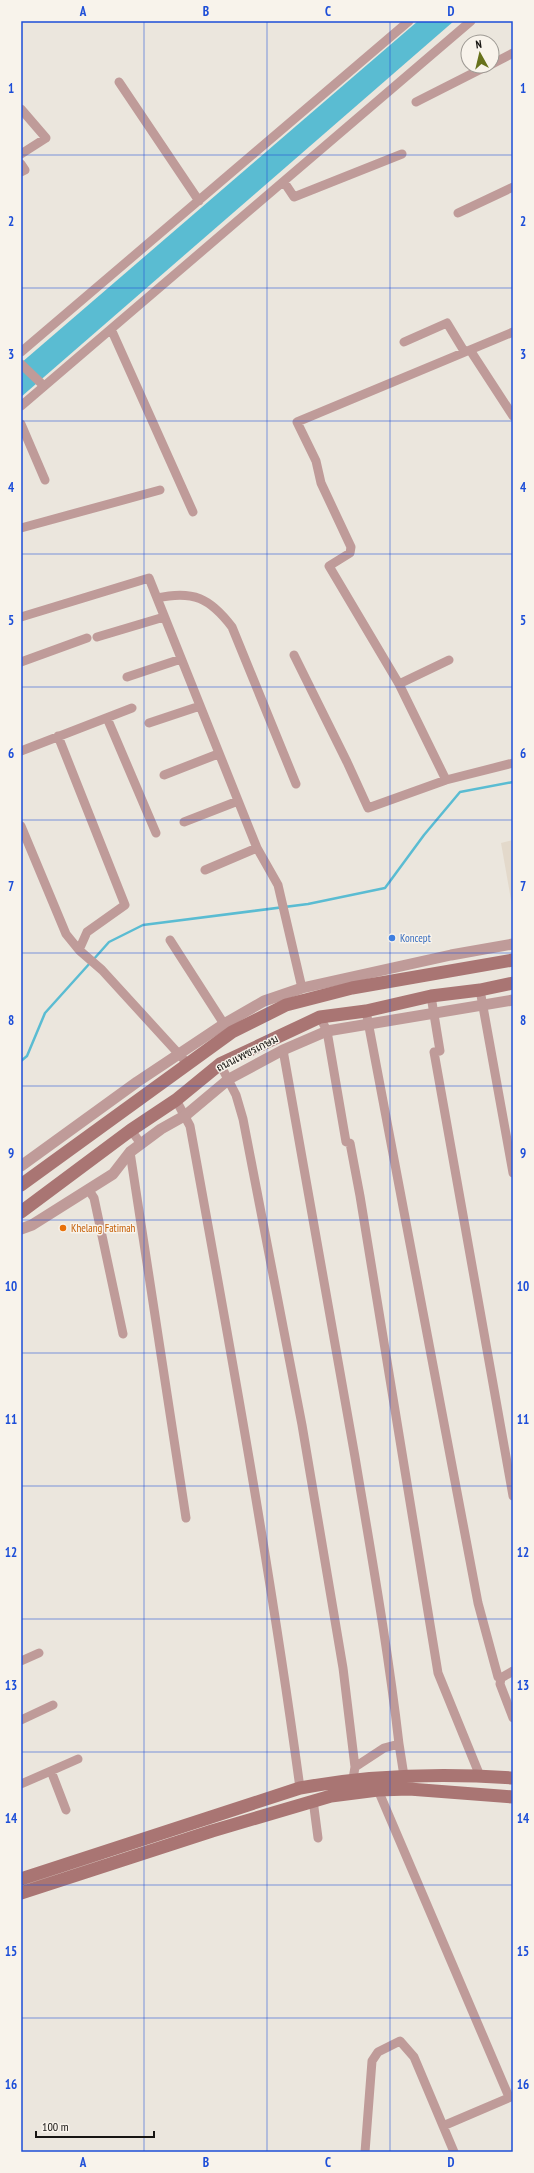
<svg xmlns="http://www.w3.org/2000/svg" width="534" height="2173" font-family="'PT Sans Narrow',Sarabun,sans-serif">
  <rect width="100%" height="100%" fill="#ebe6dd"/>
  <path fill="#e3d9cb" d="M513 840V911L501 843Z"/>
  <path fill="#5abcd2" d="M418 21H454L21 397V363Z"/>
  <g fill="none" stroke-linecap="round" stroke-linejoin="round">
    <path stroke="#5abcd2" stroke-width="2.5" d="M93 960 109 942 143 925 308 904 385 888 424 835 460 792 513 782
      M21 1061 27 1056 45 1013 90 963"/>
    <path stroke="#bf9b99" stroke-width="9" d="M492 64 513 53
      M119 82 199 201
      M416 102 487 66
      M21 109 46 138 21 154
      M21 164 25 170 21 172
      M284 182 294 197 402 154
      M458 213 513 187
      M111 329 193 512
      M404 342 447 323 464 351
      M470 350 513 416
      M21 352 409 21
      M21 364 44 386
      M21 406 471 21
      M21 424 45 480
      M21 528 160 490
      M157 598C193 590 210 598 232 627L296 784
      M21 617 149 578 257 848 278 885 302 988
      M97 637 164 617
      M294 655 347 762 368 808 446 780 513 763
      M21 662 87 638
      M127 677 181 659
      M399 684 449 660
      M107 718 156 833
      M149 723 200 706
      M58 736 125 905 87 932 79 950
      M21 751 132 708
      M164 775 218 754
      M446 780 399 684 329 566 350 553 351 547 321 483 316 461 297 422 513 332
      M184 822 238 801
      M21 826 66 934 79 950 102 970 187 1063
      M205 870 257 848
      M170 940 224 1024
      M480 990 513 1173
      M431 996 440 1051 434 1052 513 1496
      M366 1011 478 1603 498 1677 501 1678
      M320 1017 327 1031 346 1142 350 1143 360 1196 438 1673 480 1776
      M283 1050C308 1186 332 1322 355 1457 371 1553 388 1648 399 1744L384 1748 355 1767
      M220 1064 236 1095 243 1119 302 1425 343 1668 355 1767 353 1779
      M176 1100 190 1126C230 1346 270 1566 300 1788
      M131 1130 141 1144
      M130 1152 186 1518
      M88 1189 94 1198 123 1334
      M21 1661 39 1653
      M513 1671 501 1678 500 1684 513 1718
      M21 1720 53 1705
      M399 1744 404 1776
      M51 1771 66 1810
      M21 1784 78 1759
      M378 1790 509 2097
      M313 1800 318 1838
      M443 2126 513 2096
      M365 2152 372 2061 378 2052 400 2041 414 2057 454 2152"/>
    <path stroke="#bf9b99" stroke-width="11" d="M21 1166 137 1082 224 1024 264 1001 302 988 451 955 513 944
      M21 1229 32 1225 113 1174 130 1152 161 1129 186 1115 229 1079 283 1050 327 1031 513 1000"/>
    <path stroke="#a97573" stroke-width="13" d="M21 1185 232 1032 286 1005 352 988 513 960
      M21 1212 131 1130 176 1100 220 1064 320 1017 366 1011 431 996 480 990 513 983
      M21 1879 300 1788C370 1775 441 1773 513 1778
      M21 1893 212 1831 331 1796 378 1790 409 1789 513 1797"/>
  </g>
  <path fill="none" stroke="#1d4ed8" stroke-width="1" stroke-opacity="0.55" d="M144 21V2152M267 21V2152M390 21V2152M21 155H513M21 288H513M21 421H513M21 554H513M21 687H513M21 820H513M21 953H513M21 1086H513M21 1220H513M21 1353H513M21 1486H513M21 1619H513M21 1752H513M21 1885H513M21 2018H513"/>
  <circle fill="#3f7fe0" stroke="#f8f3eb" stroke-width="1.5" cx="392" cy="938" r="4"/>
  <circle fill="#e8710a" stroke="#f8f3eb" stroke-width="1.5" cx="63" cy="1228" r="4"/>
  <g text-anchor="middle" stroke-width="3" stroke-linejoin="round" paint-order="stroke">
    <g font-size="11" fill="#366cbe" stroke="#f8f3eb" text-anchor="start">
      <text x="400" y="942">Koncept</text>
    </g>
    <g font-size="11" fill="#171512" stroke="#f8f3eb">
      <text transform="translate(247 1053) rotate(-27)" y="4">ถนนเพชรเกษม</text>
    </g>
    <g font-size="11" fill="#c56008" stroke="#f8f3eb" text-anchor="start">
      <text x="71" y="1232">Khelang Fatimah</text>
    </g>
  </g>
  <rect width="534" height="2173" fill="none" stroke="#f8f3eb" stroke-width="44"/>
  <g transform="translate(480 54) rotate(352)"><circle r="19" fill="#f8f3eb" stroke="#9e9a94"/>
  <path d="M0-3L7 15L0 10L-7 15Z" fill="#68721c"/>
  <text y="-6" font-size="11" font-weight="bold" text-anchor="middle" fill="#171512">N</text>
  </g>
  <path d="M36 2131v6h118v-6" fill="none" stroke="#171512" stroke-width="2"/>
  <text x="42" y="2131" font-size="12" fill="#171512" stroke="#f8f3eb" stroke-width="3" paint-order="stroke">100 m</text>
  <rect x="22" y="22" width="490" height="2129" fill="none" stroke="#1d4ed8" stroke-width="1.5"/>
  <g font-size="13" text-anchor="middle" font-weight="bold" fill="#1d4ed8">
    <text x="83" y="16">A</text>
    <text x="206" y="16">B</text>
    <text x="328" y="16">C</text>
    <text x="451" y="16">D</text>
    <text x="11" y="93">1</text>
    <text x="523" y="93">1</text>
    <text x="11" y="226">2</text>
    <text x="523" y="226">2</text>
    <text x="11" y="359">3</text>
    <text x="523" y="359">3</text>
    <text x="11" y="492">4</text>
    <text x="523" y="492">4</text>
    <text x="11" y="625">5</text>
    <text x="523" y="625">5</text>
    <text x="11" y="758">6</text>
    <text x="523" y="758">6</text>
    <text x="11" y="891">7</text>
    <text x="523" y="891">7</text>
    <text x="11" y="1025">8</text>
    <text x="523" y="1025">8</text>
    <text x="11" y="1158">9</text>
    <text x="523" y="1158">9</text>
    <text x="11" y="1291">10</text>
    <text x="523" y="1291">10</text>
    <text x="11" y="1424">11</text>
    <text x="523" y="1424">11</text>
    <text x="11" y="1557">12</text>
    <text x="523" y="1557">12</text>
    <text x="11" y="1690">13</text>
    <text x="523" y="1690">13</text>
    <text x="11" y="1823">14</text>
    <text x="523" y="1823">14</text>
    <text x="11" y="1956">15</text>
    <text x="523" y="1956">15</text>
    <text x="11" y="2089">16</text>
    <text x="523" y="2089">16</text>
    <text x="83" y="2167">A</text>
    <text x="206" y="2167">B</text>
    <text x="328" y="2167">C</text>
    <text x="451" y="2167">D</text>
  </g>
</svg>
